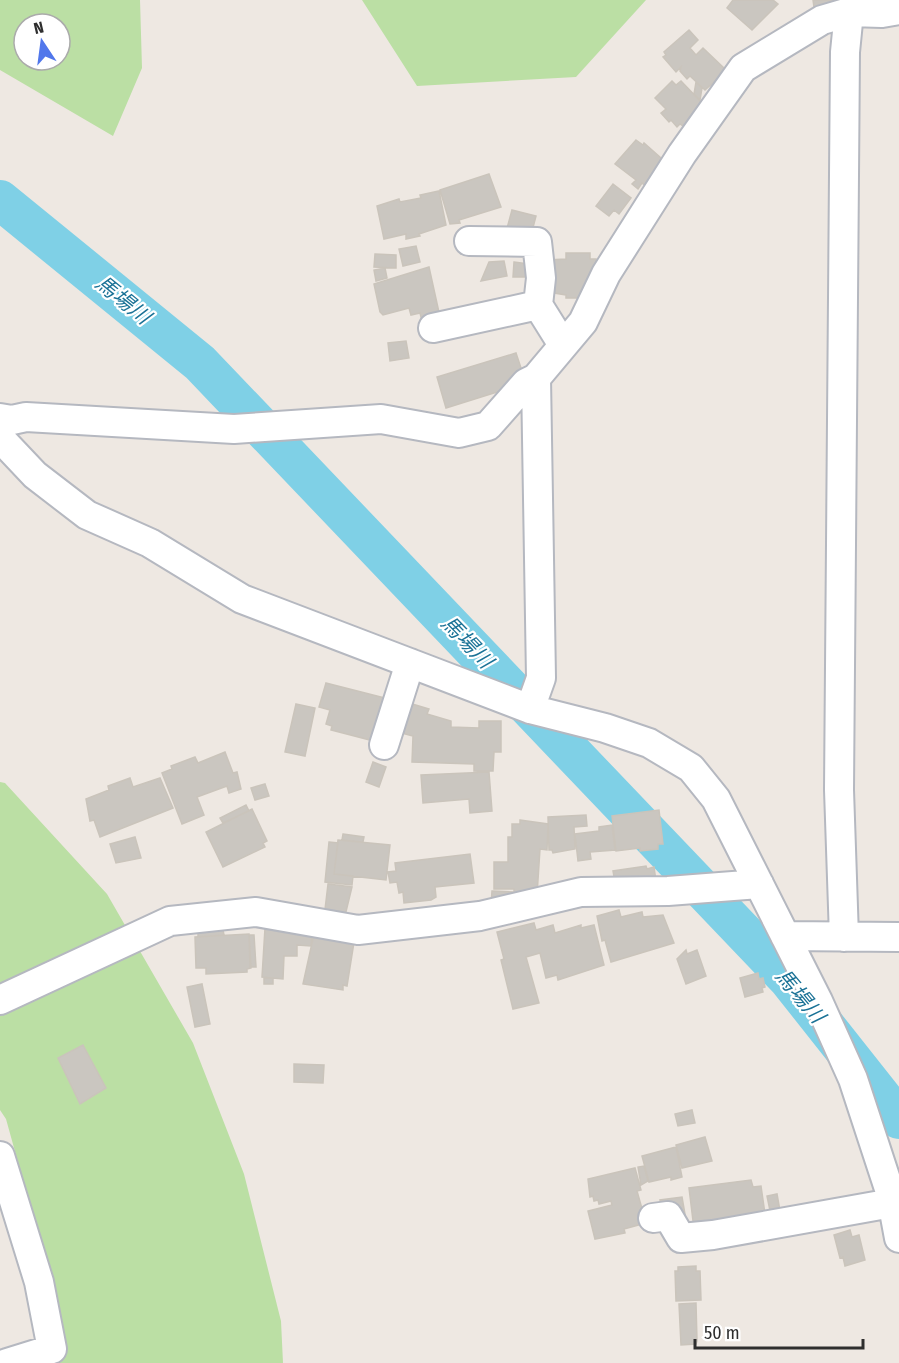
<svg xmlns="http://www.w3.org/2000/svg" width="899" height="1363" font-family="'Fira Sans Condensed','Noto Sans JP',sans-serif">
  <rect width="100%" height="100%" fill="#eee8e2"/>
  <path fill="#bbdfa4" fill-rule="evenodd" d="M0 0H140L142 68 113 136 0 70ZM24 24H60V60H24Z
    M362 0H646L576 77 417 86Z
    M0 782 5 783 107 894 193 1043 244 1174 281 1321 283 1363H44L49 1274 6 1119 0 1110Z"/>
  <g fill="none" stroke-linecap="round" stroke-linejoin="round">
    <path stroke="#7fd0e6" stroke-width="40" d="M0 200 200 363 789 980 899 1119"/>
  </g>
  <path fill="#cac6c0" stroke="#cac4bb" stroke-width="1.5" d="M733 0H773L778 4 752 30 727 8Z
    M813 0H866L814 7Z
    M689 30 698 40 690 48 696 55 703 48 724 68V73L705 90 690 76 687 79 680 71 681 67 676 72 663 57 666 55 664 52Z
    M672 81 676 85 681 81 704 105 683 126 680 124 677 127 671 120 669 122 661 113 666 109 655 98Z
    M696 82 702 88 700 100 694 94Z
    M636 140 643 145 644 143 669 165 650 190 642 183 638 189 632 184 636 180 615 164Z
    M489 174 501 207 459 220 460 223 450 224 440 190Z
    M613 184 631 198 619 214 614 210 609 216 596 206Z
    M439 191 446 225 419 234 420 236 406 239V234L384 239 377 206 399 199 400 202 421 198 420 195Z
    M512 210 536 216 530 239 506 232Z
    M416 246 420 262 403 266 399 249Z
    M566 253H590V259H596V292L588 298H566V295L548 292 547 260 566 259Z
    M375 254 396 255V268L374 267Z
    M504 261 507 276 481 281 489 262Z
    M514 262 528 264V277H513Z
    M429 267 440 317 422 321 420 313 411 315 409 308 383 315 380 312 374 284Z
    M385 268 387 278 376 281 374 270Z
    M406 341 409 358 390 361 388 343Z
    M516 353 526 383 446 408 437 377Z
    M326 683 385 698 374 737H371L370 740 331 730 332 726 326 724 330 710 319 707Z
    M399 700 429 709 427 714 451 721V727L479 728V721H501V752H494L493 771H474V764L412 762 413 736 390 730Z
    M296 704 315 708 305 756 285 752Z
    M225 752 233 773 237 772 241 789 229 793 227 786 197 797 204 815 182 824 162 773 172 769 171 766 195 757 198 763Z
    M373 762 386 767 379 787 366 782Z
    M489 772 492 811 470 813 469 799 423 803 421 775Z
    M130 778 133 787 160 778 173 808 100 837 94 820 90 821 86 799 109 790 108 786Z
    M265 784 269 796 255 800 251 788Z
    M246 805 249 811 223 823 220 818Z
    M252 809 267 841 263 843 265 847 223 867 206 832Z
    M659 810 663 844H658V849L640 851V848L616 851 612 816Z
    M586 815 587 826 574 827 575 849 553 853 552 850H549L548 817Z
    M520 820 548 824 547 850 540 849 537 895H514V889H494V862H508V837H512V824H520Z
    M612 825 615 850 590 852 591 859 578 861 575 834 599 831V827Z
    M343 834 364 837 363 842 342 840Z
    M135 837 141 858 116 863 110 844Z
    M338 840 390 845 386 880 334 874Z
    M329 842 338 843 334 874 353 876 352 885 325 882Z
    M470 854 474 883 435 887 436 897 431 900 404 903 403 892 399 893 397 882 390 883 388 872 396 871 395 863Z
    M646 866 647 869 654 867 656 881 617 893 613 871Z
    M328 884 352 887 344 920 324 918Z
    M492 891 513 892 512 905H491Z
    M619 910 621 917 642 912 643 917 663 915 674 943 611 962 605 940 602 941 597 916Z
    M534 923 536 930 553 925 555 933 581 925V928L594 925 604 965 558 980 557 975 546 978 540 953 526 957 539 1003 513 1009 501 960 504 959 497 932Z
    M265 928 312 930 311 946 297 945V956H284L283 979 262 977Z
    M223 930 224 935 198 937V932Z
    M249 934 251 968 247 969V972L206 974V968H196L195 937Z
    M314 934 355 936 347 986 343 985V990L303 984Z
    M249 935H254L256 967H250Z
    M686 950 687 954 697 950 706 976 686 984 677 959Z
    M758 973 759 979 763 978 765 987 762 988 763 992 745 997 740 978Z
    M264 978H273V984H264Z
    M202 984 210 1024 195 1027 187 987Z
    M83 1045 106 1088 80 1104 58 1058Z
    M294 1064 324 1065 323 1083 294 1082Z
    M692 1110 695 1123 678 1126 675 1114Z
    M705 1137 712 1161 682 1168 676 1145Z
    M676 1147 682 1177 671 1180V1177L649 1182 642 1156Z
    M644 1166 648 1181 641 1185 638 1167Z
    M635 1168 641 1190 637 1191 646 1223 624 1229 625 1233 595 1239 588 1211 612 1205 611 1201 599 1204 598 1200 594 1201 593 1196 590 1197 588 1179Z
    M751 1180 753 1187 761 1186 765 1214 694 1229 689 1188Z
    M777 1194 783 1228 774 1230 767 1196Z
    M682 1197 686 1220 664 1223 660 1200Z
    M850 1230 852 1237 859 1235 865 1260 845 1266 843 1257 840 1258 834 1235Z
    M696 1266V1271H700L701 1300 676 1301 675 1271H678V1267Z
    M696 1303 697 1341 696 1344 681 1345 679 1304Z"/>
  <g fill="none" stroke-linecap="round" stroke-linejoin="round">
    <defs>
      <path id="minor" d="M469 241 537 242 541 278 538 305
        M433 328 538 305 563 345
        M0 418 12 420 26 417 234 429 381 419 459 433 488 426 526 383 536 378 583 322 606 274 682 154 743 68 822 20 849 12 882 13 899 10
        M0 438 35 475 87 515 150 543 242 599 530 709 605 728 649 743 691 768 716 799 818 1001 853 1079 891 1195 899 1238
        M530 709 541 678 536 378
        M384 745 410 663
        M785 936 899 937
        M844 937 839 790 845 52 849 12
        M0 1000 170 921 256 912 358 930 480 916 581 892 668 891 759 884
        M0 1156 39 1282 52 1349 7 1363
        M653 1218 668 1216 681 1238 713 1235 892 1203"/>
    </defs>
    <use href="#minor" stroke="#b5b8c0" stroke-width="32"/>
    <use href="#minor" stroke="#fff" stroke-width="28"/>
  </g>
  <g text-anchor="middle" stroke-width="4.5" stroke-linejoin="round" paint-order="stroke">
    <g font-size="21" font-style="italic" fill="#1a7296" stroke="#fff">
      <text transform="translate(123 300) rotate(39)" y="7">馬場川</text>
      <text transform="translate(467 642) rotate(46)" y="7">馬場川</text>
      <text transform="translate(800 996) rotate(50)" y="7">馬場川</text>
    </g>
  </g>
  <g transform="translate(42 42) rotate(347)"><circle r="28" fill="#ffffff" stroke="#ababab" stroke-width="1.5"/>
  <path d="M0-4.5L10 22L0 15L-10 22Z" fill="#5177eb"/>
  <text y="-9" font-size="16" font-weight="bold" text-anchor="middle" fill="#2e2e2e">N</text>
  </g>
  <path d="M695 1339v9h168v-9" fill="none" stroke="#2e2e2e" stroke-width="3"/>
  <text x="704" y="1339" font-size="18" fill="#2e2e2e" stroke="#ffffff" stroke-width="4.5" paint-order="stroke">50 m</text>
</svg>
